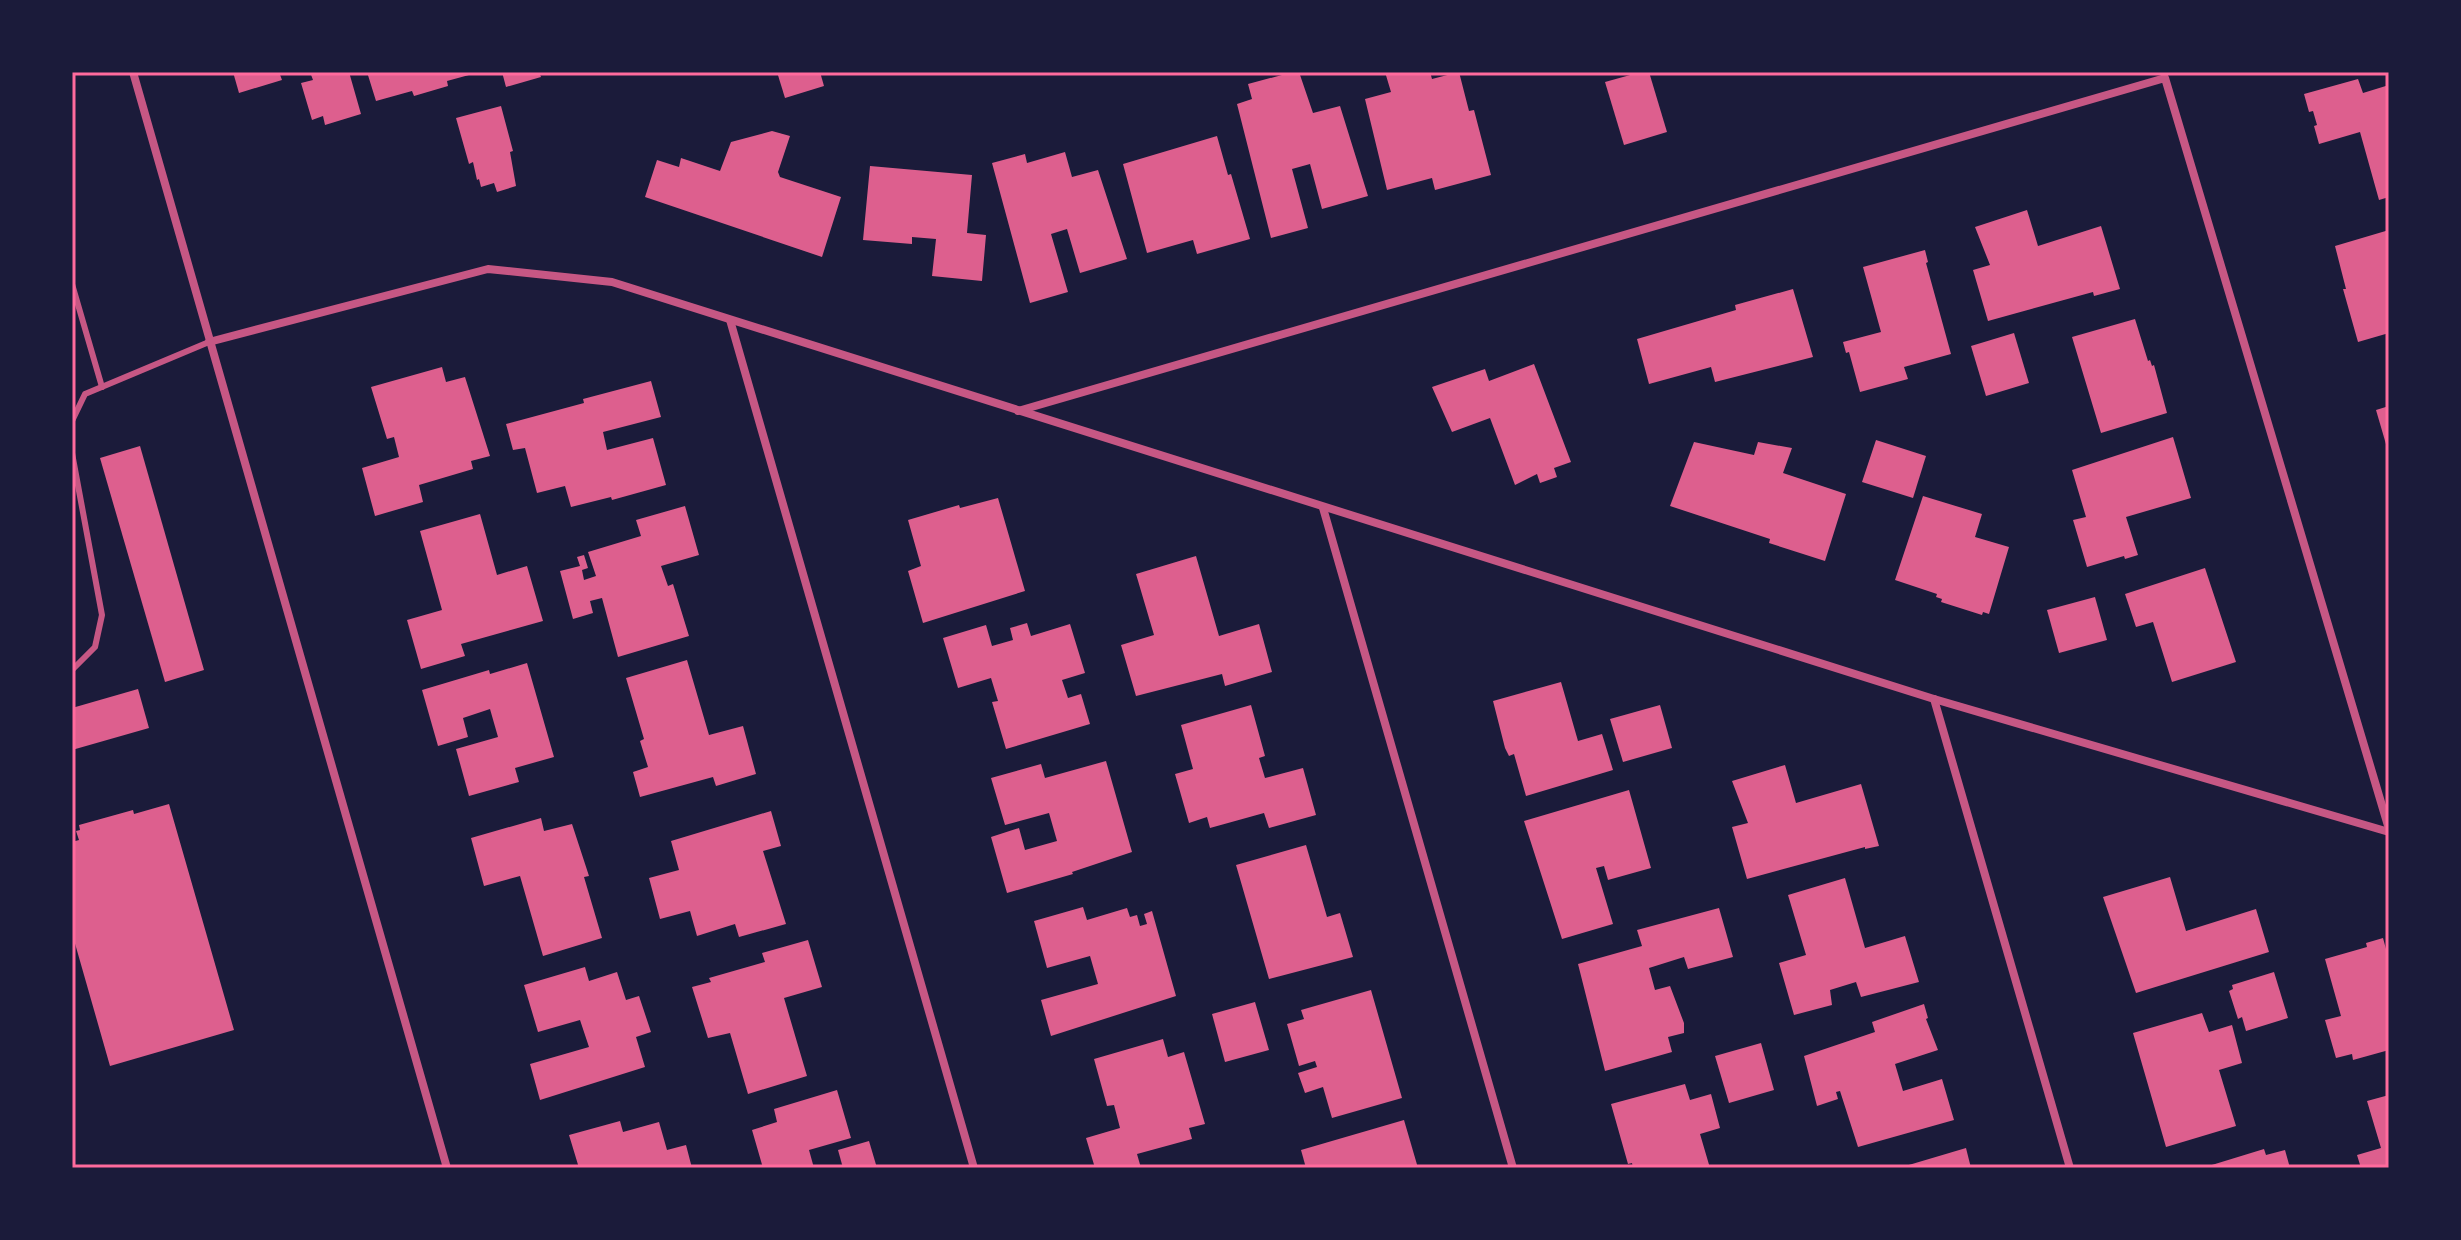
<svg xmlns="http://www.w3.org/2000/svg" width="2461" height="1240" font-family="Ubuntu,sans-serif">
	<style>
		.building { fill: #dd5f8e }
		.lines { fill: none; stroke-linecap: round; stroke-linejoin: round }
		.service { stroke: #c65784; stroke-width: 6 }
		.minor { stroke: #c65784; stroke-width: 8 }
		.neatline { fill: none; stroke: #ff6b9d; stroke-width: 3 }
	</style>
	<rect width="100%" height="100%" fill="#1b1b3a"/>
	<g class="building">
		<path d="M233,72H279L282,80L239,93Z"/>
		<path d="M310,72H349L361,114L325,125L323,116L312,120L301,83L313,80Z"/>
		<path d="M367,72H468L469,75L447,81L448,86L414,96L412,91L376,101Z"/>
		<path d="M502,72H539L541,77L506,87Z"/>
		<path d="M777,72H820L824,86L785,98Z"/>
		<path d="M1293,72H1299L1313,113L1340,106L1368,196L1322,209L1310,164L1292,169L1308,228L1271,238L1237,104L1252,99L1248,84Z"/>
		<path d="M1385,72H1430L1432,79L1459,72L1469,111L1474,110L1491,175L1435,190L1432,178L1387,190L1365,99L1391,92Z"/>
		<path d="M1641,72H1649L1667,132L1624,145L1605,82Z"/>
		<path d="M2358,79L2363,93L2389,85V197L2379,200L2360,132L2319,144L2314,126L2317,125L2313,111L2309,112L2304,94Z"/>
		<path d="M501,106L513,151L510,152L516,186L497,192L494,183L481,187L479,179L477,180L473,162L469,164L456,118Z"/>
		<path d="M772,131L790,136L778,172L780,177L841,197L822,257L645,197L657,160L679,167L681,158L720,171L731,142Z"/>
		<path d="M1217,136L1228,175L1231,174L1250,239L1197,254L1193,240L1147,253L1123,164Z"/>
		<path d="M1065,152L1072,177L1098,170L1127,259L1080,273L1067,229L1051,234L1068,292L1030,303L992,163L1025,154L1027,163Z"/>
		<path d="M870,166L972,175L967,233L986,235L982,281L932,276L936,239L912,237V244L863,240Z"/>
		<path d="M2027,210L2038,246L2101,226L2120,289L2094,296L2093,292L1988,321L1973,270L1990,265L1975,227Z"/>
		<path d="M2389,230V333L2358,342L2343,289H2346L2335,246Z"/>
		<path d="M1925,250L1928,262L1926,263L1951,354L1904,367L1908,379L1860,392L1849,352L1846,353L1843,342L1881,332L1863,267Z"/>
		<path d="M1793,289L1813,357L1715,382L1711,367L1649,384L1637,339L1736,310L1735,305Z"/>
		<path d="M2135,319L2148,361L2150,360L2152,366L2154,365L2167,413L2101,433L2072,337Z"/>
		<path d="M2014,333L2029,383L1986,396L1971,346Z"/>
		<path d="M1534,364L1571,462L1554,468L1557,477L1540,483L1537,474L1515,485L1490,418L1452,432L1432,387L1485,369L1489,381Z"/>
		<path d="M442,367L446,382L465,377L490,456L471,461L473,469L419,485L423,502L375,516L362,468L399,457L394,437L387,439L371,387Z"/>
		<path d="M651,381L661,417L603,432L607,450L653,438L666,485L612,500L611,497L571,507L565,486L537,493L525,448L513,450L506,424L584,403L583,399Z"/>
		<path d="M2389,406V450L2388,451L2376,410Z"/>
		<path d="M2173,437L2191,498L2126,517L2138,555L2125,559L2124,556L2087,567L2073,520L2086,517L2072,470Z"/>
		<path d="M1876,440L1926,456L1913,498L1862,482Z"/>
		<path d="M1694,442L1754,455L1758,442L1792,448L1783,473L1846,494L1825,561L1769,543L1770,539L1670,506Z"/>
		<path d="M140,446L204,670L165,682L100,458Z"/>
		<path d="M1923,496L1982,514L1975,537L2009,547L1989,614L1983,612L1982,615L1941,602L1942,599L1936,597L1937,594L1895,580Z"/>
		<path d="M998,498L1025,591L923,623L908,571L921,566L908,520L959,505L960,508Z"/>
		<path d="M685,506L699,555L661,566L668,586L673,584L689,636L618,657L602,598L590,601L593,613L573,619L560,571L580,566L577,557L584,555L588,568L582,570L584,580L596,576L588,552L641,536L636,520Z"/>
		<path d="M480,514L497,575L527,566L543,621L461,644L465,656L421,669L407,620L442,610L420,531Z"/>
		<path d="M1196,556L1219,636L1259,624L1272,672L1225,686L1222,674L1136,696L1121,645L1154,635L1136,574Z"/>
		<path d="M2205,568L2236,662L2172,682L2153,622L2136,627L2125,594Z"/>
		<path d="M2095,597L2107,640L2059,653L2047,610Z"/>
		<path d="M1027,623L1031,636L1070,624L1085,673L1062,680L1068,698L1081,694L1090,724L1006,749L992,702L998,701L991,678L958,688L943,638L986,625L992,646L1013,640L1010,628Z"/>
		<path d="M687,660L709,735L743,726L756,774L716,786L713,777L640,797L633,772L648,767L640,741L644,739L626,678Z"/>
		<path d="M527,663L554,757L515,768L519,782L469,796L456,749L498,737L490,709L463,718L468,737L438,746L422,690L489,670L490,674Z"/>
		<path d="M1561,682L1578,741L1602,734L1613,770L1526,796L1514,754L1509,756L1505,748L1493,701Z"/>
		<path d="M138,689L149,728L72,750V708Z"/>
		<path d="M1251,705L1265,756L1259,758L1265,778L1303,768L1316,815L1269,828L1264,813L1210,828L1207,817L1189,823L1175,774L1193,769L1181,725Z"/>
		<path d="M1660,705L1672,748L1623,762L1610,719Z"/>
		<path d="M1106,761L1132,852L1072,872L1073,874L1007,893L991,837L1019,828L1025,850L1057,841L1049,813L1005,825L991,778L1041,764L1045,778Z"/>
		<path d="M1785,765L1796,803L1861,784L1879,846L1865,849V847L1747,879L1732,827L1748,823L1732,781Z"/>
		<path d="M1629,790L1651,868L1608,880L1604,866L1596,868L1613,924L1562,939L1524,821Z"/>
		<path d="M169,804L234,1030L110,1066L72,933V842L79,840L76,831L80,830L79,825L133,810L134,814Z"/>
		<path d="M771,811L781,846L763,851L786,924L739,937L735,924L697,936L690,911L660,919L649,878L679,870L671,841Z"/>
		<path d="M541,818L544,831L572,824L589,876L584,877L602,938L543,956L520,876L484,886L471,838Z"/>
		<path d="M1306,845L1327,917L1340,913L1353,957L1269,979L1236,865Z"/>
		<path d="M2170,877L2186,931L2256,909L2269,952L2136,993L2103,897Z"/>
		<path d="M1845,878L1865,948L1905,936L1919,982L1861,997L1856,982L1830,990L1832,1005L1794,1015L1779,963L1806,955L1788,895Z"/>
		<path d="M1083,907L1087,920L1127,908L1130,917L1137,915L1140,926L1147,924L1144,914L1152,911L1176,996L1051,1036L1041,1000L1098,984L1090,956L1047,968L1034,921Z"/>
		<path d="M1719,908L1733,957L1688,969L1684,957L1649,968L1655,990L1670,986L1684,1023V1033L1668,1037L1672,1052L1605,1071L1578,964L1642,946L1637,930Z"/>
		<path d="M2383,938L2389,960V1050L2353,1060L2352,1054L2336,1058L2325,1020L2341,1016L2325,959L2367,947L2366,943Z"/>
		<path d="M808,940L822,987L784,998L807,1076L748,1094L730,1033L708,1038L692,987L711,982L709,978L765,962L762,953Z"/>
		<path d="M585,967L589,981L617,972L626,1000L639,996L651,1032L636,1037L645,1067L540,1100L530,1064L589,1047L580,1020L538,1032L524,985Z"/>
		<path d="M2274,972L2288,1018L2246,1031L2242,1017L2238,1019L2229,991L2233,989L2232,985Z"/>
		<path d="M1371,990L1402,1098L1332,1118L1323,1087L1305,1093L1298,1073L1317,1067L1315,1061L1299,1066L1287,1024L1304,1019L1301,1010Z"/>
		<path d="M1255,1002L1269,1050L1225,1062L1212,1014Z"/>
		<path d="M1924,1004L1928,1018L1926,1019L1938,1050L1895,1064L1903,1091L1942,1079L1954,1120L1858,1147L1840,1091L1836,1092L1838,1099L1817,1106L1804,1056L1875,1032L1872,1022Z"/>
		<path d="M2202,1013L2209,1032L2232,1025L2242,1063L2219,1070L2236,1126L2166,1147L2133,1033Z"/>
		<path d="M1163,1039L1168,1057L1184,1052L1205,1124L1189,1128L1192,1139L1137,1154L1141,1168H1095L1086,1138L1120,1128L1114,1105L1107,1106L1094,1059Z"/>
		<path d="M1761,1043L1774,1090L1729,1103L1715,1056Z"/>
		<path d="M1685,1084L1690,1100L1711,1094L1720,1128L1700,1134L1710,1168H1633L1632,1163L1628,1164L1611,1104Z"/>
		<path d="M837,1090L851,1138L809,1150L814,1168H763L752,1130L777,1122L774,1109Z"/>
		<path d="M2389,1095V1168H2361L2357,1155L2381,1148L2367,1101Z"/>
		<path d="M1404,1120L1418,1168H1306L1301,1150Z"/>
		<path d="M620,1121L623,1132L659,1122L667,1150L686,1145L692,1168H579L569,1135Z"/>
		<path d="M869,1141L877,1168H843L838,1150Z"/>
		<path d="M1966,1148L1971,1168H1902V1167Z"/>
		<path d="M2264,1149L2266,1155L2285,1150L2290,1168H2202Z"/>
	</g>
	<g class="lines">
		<g class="service">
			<path d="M72,284L102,387"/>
			<path d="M72,421L85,394L209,342"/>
			<path d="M72,453L102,615L95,647L72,670"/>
		</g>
		<g class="minor">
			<path d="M133,72L447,1168"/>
			<path d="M730,320L974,1168"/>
			<path d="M209,342L488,269L612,282L1934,699L2389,832"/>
			<path d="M1018,411L2165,78L2389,829"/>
			<path d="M1323,508L1513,1168"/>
			<path d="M1934,699L2070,1168"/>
		</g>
	</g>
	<rect width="2461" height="1240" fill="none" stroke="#1b1b3a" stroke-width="148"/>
	<rect x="74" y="74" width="2313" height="1092" class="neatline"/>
</svg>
